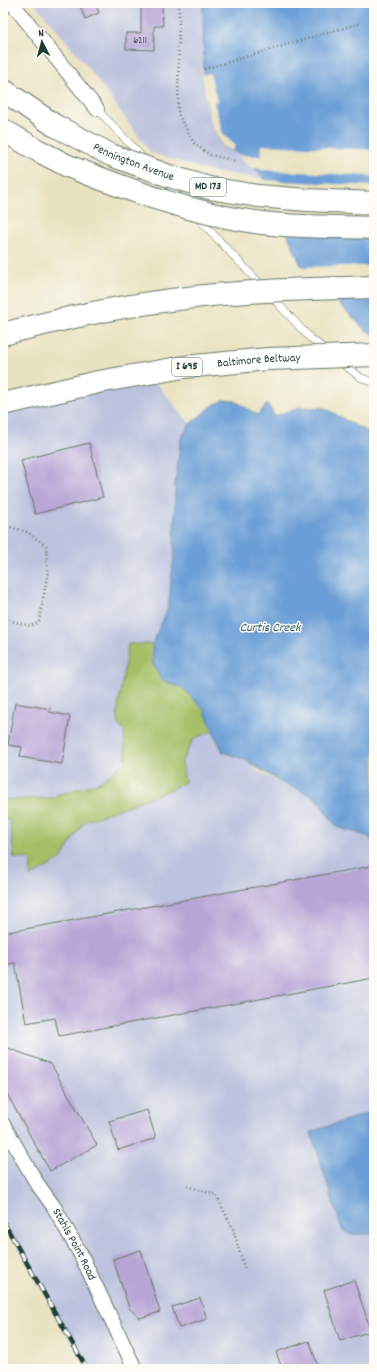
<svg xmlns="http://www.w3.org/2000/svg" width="377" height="1372" font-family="Dekko,sans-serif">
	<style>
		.industrial { fill: #bdc3de }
		.green { fill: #a4be65; stroke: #627e4c }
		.water { fill: #6a9ed6; stroke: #446e85 }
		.pier { fill: #e9e2c0 }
		.building { fill: #b7a5d6 }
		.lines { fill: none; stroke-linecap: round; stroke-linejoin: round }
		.service-casing { stroke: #667765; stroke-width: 8 }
		.minor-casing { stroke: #667765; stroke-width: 16 }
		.primary-casing { stroke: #667765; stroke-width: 24 }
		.motorway-casing { stroke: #667765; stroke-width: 24 }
		.path { stroke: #667765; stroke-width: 2.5; stroke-dasharray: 1 3; stroke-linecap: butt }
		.service { stroke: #fff; stroke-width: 7 }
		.minor { stroke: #fff; stroke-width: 14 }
		.primary { stroke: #fff; stroke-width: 22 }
		.motorway { stroke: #fff; stroke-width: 22 }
		.rail-casing { stroke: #1f3d34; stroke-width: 4.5 }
		.rail { stroke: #fdfcf7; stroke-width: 3; stroke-dasharray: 9; stroke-linecap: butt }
		.primary-bridge-casing { stroke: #667765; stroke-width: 24; stroke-linecap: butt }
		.motorway-bridge-casing { stroke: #667765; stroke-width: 24; stroke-linecap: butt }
		.primary-bridge { stroke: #fff; stroke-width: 22 }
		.motorway-bridge { stroke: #fff; stroke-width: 22 }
		.labels { text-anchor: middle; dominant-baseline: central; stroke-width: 3; stroke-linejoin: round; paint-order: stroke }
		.number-label { font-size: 10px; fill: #45575c }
		.shield { fill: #fdfcf7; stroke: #62766e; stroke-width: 1 }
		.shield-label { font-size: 11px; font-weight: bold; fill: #1f3d34 }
		.street-label { font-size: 12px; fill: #1f3d34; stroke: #fdfcf7 }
		.water-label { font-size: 13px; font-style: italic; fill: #395f6d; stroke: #fdfcf7 }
	</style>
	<rect width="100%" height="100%" fill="#fdfcf7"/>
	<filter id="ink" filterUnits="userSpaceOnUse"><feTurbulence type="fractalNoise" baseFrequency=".025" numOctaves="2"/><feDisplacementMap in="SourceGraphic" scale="8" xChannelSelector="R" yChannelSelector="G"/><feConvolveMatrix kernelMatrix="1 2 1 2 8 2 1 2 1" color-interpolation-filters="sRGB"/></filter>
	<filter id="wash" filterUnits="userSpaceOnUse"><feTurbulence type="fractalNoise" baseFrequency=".012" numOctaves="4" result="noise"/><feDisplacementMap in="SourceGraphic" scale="16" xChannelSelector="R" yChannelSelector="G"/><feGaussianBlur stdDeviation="0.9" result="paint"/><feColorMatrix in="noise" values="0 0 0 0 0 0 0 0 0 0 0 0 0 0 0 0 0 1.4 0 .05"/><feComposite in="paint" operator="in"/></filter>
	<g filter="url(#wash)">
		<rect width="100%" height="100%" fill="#e9e2c0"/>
		<g class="industrial">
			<path d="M34,3H203L204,73L223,147L240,154L265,179L210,171L151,153L87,66Z"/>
			<path d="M148,373L190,424L181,439L175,484L174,556L168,609L152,644L204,710L223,752L244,759L260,773L315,797L337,827L367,836L374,842V1111L350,1234H374V1369H87L3,1221V404Z"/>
		</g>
		<path class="green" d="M128,644H152L153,664L212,647L259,769L244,759L223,752L213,731L194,738L182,761L185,782L170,790L84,822L60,860L30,877L31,859L14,858L10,820L3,819V800L52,798L57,795L100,782L126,761L124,732L119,725L117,714Z"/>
		<g class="water">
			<path d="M203,3H374V334L365,330L300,264L265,179L240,154L223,147L215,132L204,73Z"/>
			<path d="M223,400L235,401L258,415L267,404L275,416L300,407L325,408L356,426L374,435V842L367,836L337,827L315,797L279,781L244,759L223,752L204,710L183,688L161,680L153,664L152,644L168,609L174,556L175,484L181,439L190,424L212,406Z"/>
			<path d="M374,1111V1207L369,1209L374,1228V1234H350L342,1230L311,1132Z"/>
		</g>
		<g class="pier">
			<path d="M210,73L217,101L214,102L223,135L235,145L233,151L223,147L215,132L210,119L202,75Z"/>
			<path d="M262,145L374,150V176L261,170V168H251L237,155L261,156Z"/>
			<path d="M263,180L374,186V237L285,232Z"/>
			<path d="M346,266H374V294L327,295L300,267Z"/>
		</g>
		<g id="blocks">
			<g class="building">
				<path d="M79,3H95L99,13L85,19Z"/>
				<path d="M141,3H162L163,26H154V50L126,49V33H141Z"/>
				<path d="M89,443L103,497L35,514L21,460Z"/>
				<path d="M15,703L50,709L49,712L70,716L62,764L20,757L22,747L8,745Z"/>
				<path d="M371,866L374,880V978L59,1036L55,1018L26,1023L15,963L3,965V933Z"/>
				<path d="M3,1046L51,1064L97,1145L50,1171L3,1087Z"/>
				<path d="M147,1110L156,1138L118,1150L109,1121Z"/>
				<path d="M141,1250L160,1312L140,1318L129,1308L113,1259Z"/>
				<path d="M354,1280L371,1331L340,1341L324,1290Z"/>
				<path d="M200,1298L207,1319L179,1328L172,1307Z"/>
				<path d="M309,1341L319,1369H282L276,1352Z"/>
			</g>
		</g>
	</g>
	<g filter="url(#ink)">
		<use href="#blocks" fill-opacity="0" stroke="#667765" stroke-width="1"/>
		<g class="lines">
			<g class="service-casing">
				<g id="service">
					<path d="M97,109L145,160"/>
					<path d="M166,182L182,200"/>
					<path d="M198,218L262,286"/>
					<path d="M270,295L310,338L327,351"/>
					<path d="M339,361L360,377L374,383"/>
				</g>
			</g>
			<g class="minor-casing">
				<g id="minor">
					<path d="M12,3L97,109"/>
					<path id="s1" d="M3,1124L36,1182L54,1207L81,1255L135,1369"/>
				</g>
			</g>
			<g class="primary-casing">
				<g id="primary">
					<path d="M3,90L54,125"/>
					<path d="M3,130L39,151L68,166"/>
				</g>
			</g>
			<g class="motorway-casing">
				<path id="motorway" d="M311,289L374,287"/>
			</g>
			<g class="path">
				<path d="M179,3L178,114L194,143L210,155L236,161"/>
				<path d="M204,69L361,23"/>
				<path d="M3,525L27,532L46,546L48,572L39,622L31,626L3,619"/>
				<path d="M187,1186L216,1195L233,1229L245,1270"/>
			</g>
			<use href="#service" class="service"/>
			<use href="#minor" class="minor"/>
			<use href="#primary" class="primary"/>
			<use href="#motorway" class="motorway"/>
			<g class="rail-casing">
				<path id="rail" d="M3,1221L87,1369"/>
			</g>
			<use href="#rail" class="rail"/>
			<g class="primary-bridge-casing">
				<g id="primary-bridge">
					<path id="s2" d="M54,125L111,155L169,176L209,188L258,196L307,200L374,203"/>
					<path d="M68,166C129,190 190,213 255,222C294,228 335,226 374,228"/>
				</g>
			</g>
			<g class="motorway-bridge-casing">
				<g id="motorway-bridge">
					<path d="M3,334C30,327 56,321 83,315C158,299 235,291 311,289"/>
					<path id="s3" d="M3,404L98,382L184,367L268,359L374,355"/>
				</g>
			</g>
			<use href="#primary-bridge" class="primary-bridge"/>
			<use href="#motorway-bridge" class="motorway-bridge"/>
		</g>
	</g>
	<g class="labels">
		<g class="number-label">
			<text x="140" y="41">6211</text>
		</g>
		<g class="shield">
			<rect x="190" y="178" width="36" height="18" rx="3"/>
			<rect x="172" y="358" width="30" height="18" rx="3"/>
		</g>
		<g class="shield-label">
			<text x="208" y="187">MD 173</text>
			<text x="187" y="367">I 695</text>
		</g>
		<g class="street-label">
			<text stroke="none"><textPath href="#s2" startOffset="88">Pennington Avenue</textPath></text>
			<text stroke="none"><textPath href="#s3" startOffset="260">Baltimore Beltway</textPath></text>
			<text stroke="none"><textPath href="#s1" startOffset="140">Stahls Point Road</textPath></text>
		</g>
		<g class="water-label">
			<text x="270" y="628">Curtis Creek</text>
		</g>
	</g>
	<rect width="377" height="1372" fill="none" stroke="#fdfcf7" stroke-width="16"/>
	<g transform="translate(42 42) rotate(354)" stroke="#fdfcf7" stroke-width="3" paint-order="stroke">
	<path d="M0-3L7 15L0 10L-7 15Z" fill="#1f3d34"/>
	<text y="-6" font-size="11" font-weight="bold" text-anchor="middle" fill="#1f3d34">N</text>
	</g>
</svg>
